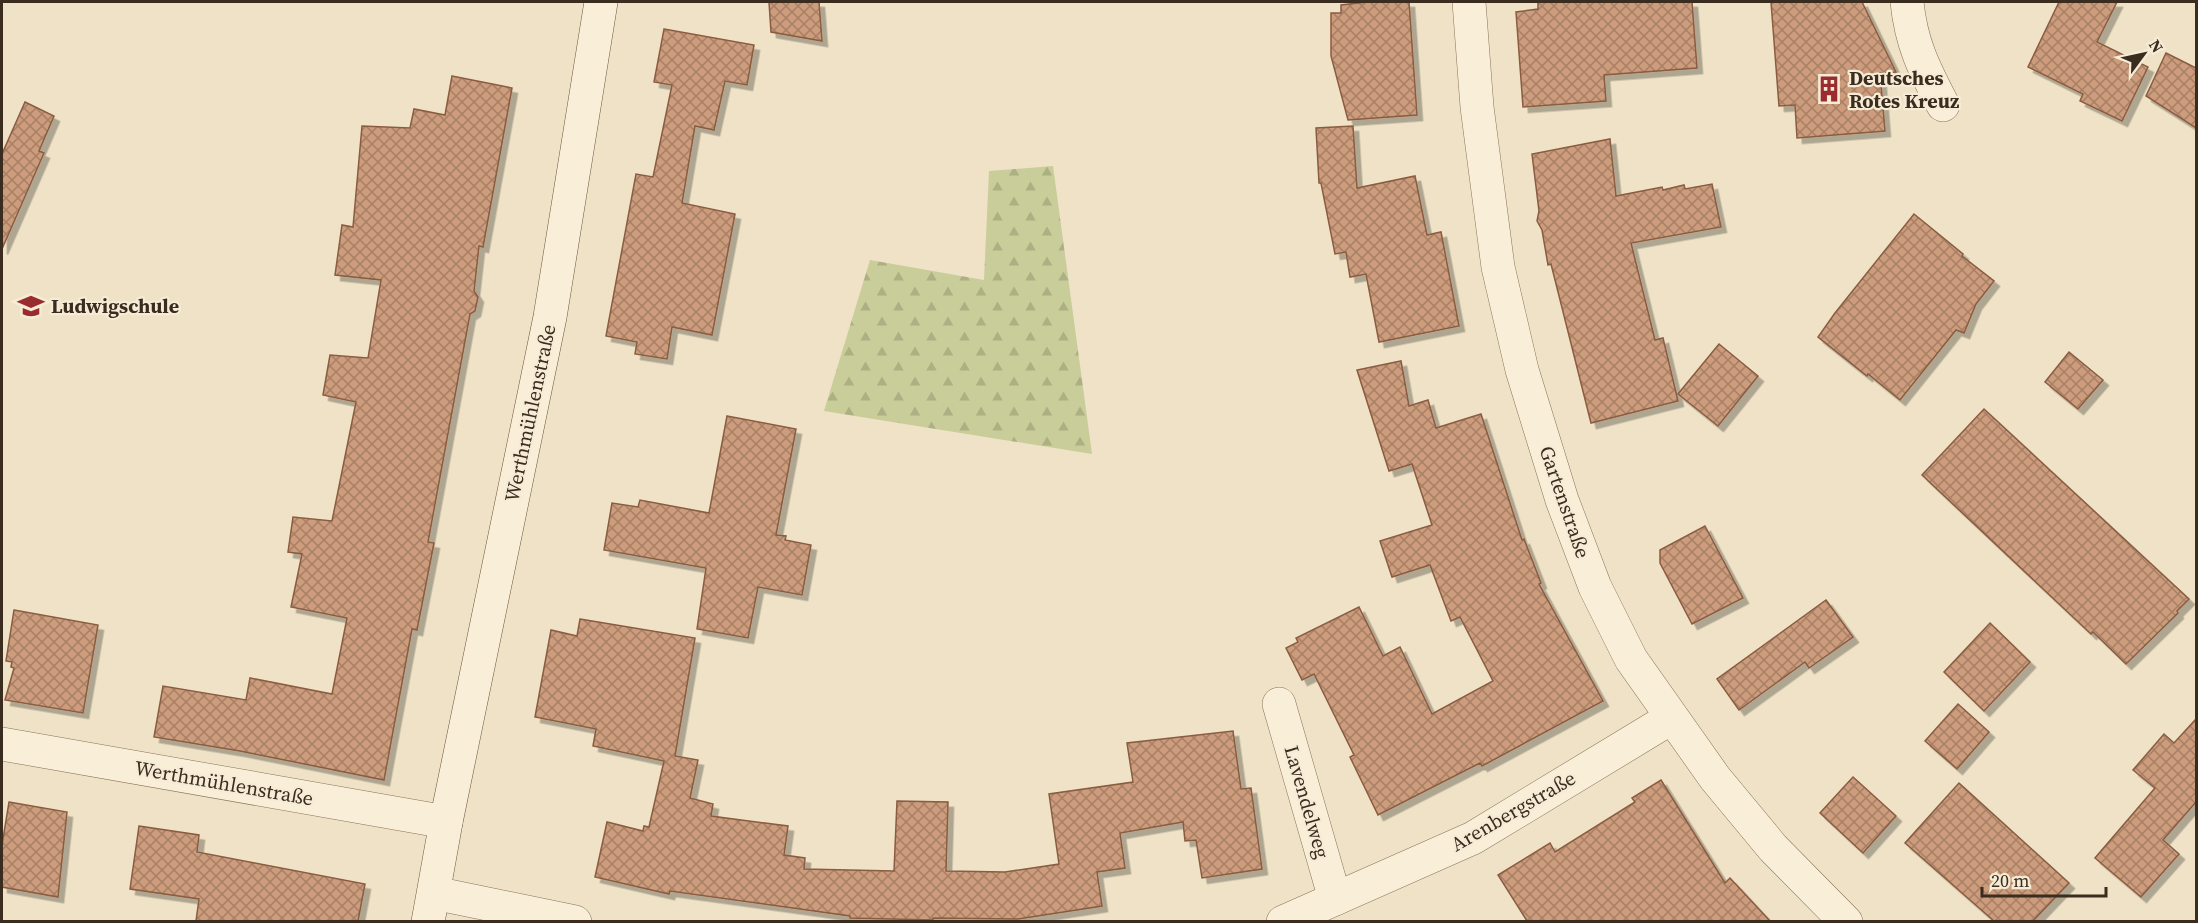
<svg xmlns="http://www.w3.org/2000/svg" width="2198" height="923" font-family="'Source Serif 4',serif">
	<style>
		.forest { fill: url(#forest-firs) }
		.building { fill: url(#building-cross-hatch); stroke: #8a5c41; stroke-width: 1.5; filter: url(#shadow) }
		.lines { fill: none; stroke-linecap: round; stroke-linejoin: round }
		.minor-casing { stroke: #8a735b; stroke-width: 34 }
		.secondary-casing { stroke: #6c543e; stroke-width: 34 }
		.minor { stroke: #f9efd9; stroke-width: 33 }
		.secondary { stroke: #f9efd9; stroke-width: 33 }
		.labels { text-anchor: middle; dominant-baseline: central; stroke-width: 4.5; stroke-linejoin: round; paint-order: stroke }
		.poi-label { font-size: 20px; font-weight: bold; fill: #3a2c1f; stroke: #f6ecd6; text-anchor: start }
		.street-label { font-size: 20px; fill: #3a2c1f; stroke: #f6ecd6 }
	</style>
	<defs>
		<pattern id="forest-firs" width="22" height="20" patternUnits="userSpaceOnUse" patternTransform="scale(1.5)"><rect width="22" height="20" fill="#c8cd99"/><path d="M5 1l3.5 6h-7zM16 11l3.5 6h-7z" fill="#adb083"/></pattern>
		<pattern id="building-cross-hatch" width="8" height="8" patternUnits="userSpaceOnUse" patternTransform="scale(1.5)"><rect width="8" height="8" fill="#cd9c7c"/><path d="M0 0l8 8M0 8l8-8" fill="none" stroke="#a77f65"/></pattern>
		<filter id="shadow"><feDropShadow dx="5.5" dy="5.5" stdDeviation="0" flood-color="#0004"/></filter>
	</defs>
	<rect width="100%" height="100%" fill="#efe2c6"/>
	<path class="forest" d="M1053,166L1092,454L824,411L870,260L984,280L989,171Z"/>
	<g class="building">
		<path d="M769,2H819L822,41L771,32Z"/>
		<path d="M1367,2H1409L1417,115L1348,120L1331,56V13H1341V5Z"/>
		<path d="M1538,2H1692L1697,68L1604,75L1606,101L1523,107L1516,12L1538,9Z"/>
		<path d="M1771,2H1862L1896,72L1880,73L1885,131L1797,138L1795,105L1779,106Z"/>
		<path d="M2059,2H2117L2097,42L2148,67L2122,121L2080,101L2083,94L2028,67Z"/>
		<path d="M664,29L754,45L747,85L725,81L714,130L695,126L682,203L735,214L712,335L672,327L667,359L635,354L637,342L606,336L636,174L653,177L672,85L654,82Z"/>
		<path d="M2166,53L2196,68V128L2146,96Z"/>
		<path d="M452,76L512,88L483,247L479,246L474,291L478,297L475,311L470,314L428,542L434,543L417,630L412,629L384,780L240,751L154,737L163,686L246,700L250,678L332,694L347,618L291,607L302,554L288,552L293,517L332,521L356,402L323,395L330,355L368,358L381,280L335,275L342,225L353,227L362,126L410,128L414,109L445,115Z"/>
		<path d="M25,102L54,116L39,151L44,153L2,249V154Z"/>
		<path d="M1353,126L1357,188L1415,176L1427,235L1441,232L1459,326L1379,342L1366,274L1350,277L1346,252L1335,254L1321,183H1319L1316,128Z"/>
		<path d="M1610,139L1616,196L1662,187L1663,190L1684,185L1685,189L1712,184L1721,227L1631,243L1655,340L1663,338L1678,401L1591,423L1551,264L1548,265L1542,230L1537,221L1539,211L1532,154Z"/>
		<path d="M1914,214L1963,254L1962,256L1994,281L1976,304L1964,333L1956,330L1900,400L1868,374L1867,376L1818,337L1835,313Z"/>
		<path d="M1719,344L1758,376L1718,426L1678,394Z"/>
		<path d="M2069,352L2103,380L2078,409L2045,382Z"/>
		<path d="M1401,361L1409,406L1428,400L1436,428L1481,414L1522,540L1524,539L1541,583L1539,584L1603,701L1482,766L1480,763L1378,815L1350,757L1354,755L1314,674L1302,680L1286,648L1298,642L1296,638L1359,607L1383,656L1400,647L1432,714L1493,681L1460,617L1451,621L1430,565L1392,577L1380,541L1432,525L1412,464L1389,471L1357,370Z"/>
		<path d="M1984,409L2189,599L2177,611L2178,613L2126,664L2093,632L2091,634L1922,475Z"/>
		<path d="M727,416L796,429L776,535L786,536L785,540L811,545L802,595L758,587L748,638L697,629L706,568L604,550L612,503L638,507L640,500L709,513Z"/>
		<path d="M1705,526L1743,598L1692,624L1660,563V550Z"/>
		<path d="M1826,600L1853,637L1809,668L1805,662L1739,710L1717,679Z"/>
		<path d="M14,610L98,625L83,713L5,700L14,668L11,667L12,662L6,661Z"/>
		<path d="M580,619L695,638L675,756L698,760L690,798L713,804L711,816L788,826L784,855L805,858L804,869L894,871L897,801L948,802L946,871L1005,872L1059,864L1049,794L1133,782L1127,743L1233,731L1241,789L1251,788L1262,869L1202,878L1196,840L1185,841L1183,822L1120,833L1125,868L1097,872L1102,906L1018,919L933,918V920L850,918V916L670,891L669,894L595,877L607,822L643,831L644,826L649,827L664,761L593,746L596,729L535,717L551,630L577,636Z"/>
		<path d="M1990,623L2030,662L1984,711L1944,672Z"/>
		<path d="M1958,704L1989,732L1957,769L1925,741Z"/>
		<path d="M2196,719V802L2163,840L2179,854L2141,897L2095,858L2155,788L2133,770L2164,734L2174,743Z"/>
		<path d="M1853,777L1896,816L1863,853L1820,813Z"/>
		<path d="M1661,780L1725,883L1730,878L1770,921H1527L1498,875L1550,843L1555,852L1635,802L1632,798Z"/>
		<path d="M1959,783L2069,883L2033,921H1994L1905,843Z"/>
		<path d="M9,802L67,812L58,897L2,887V845Z"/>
		<path d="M139,826L199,835L197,852L365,884L358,921H196L199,899L130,889Z"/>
	</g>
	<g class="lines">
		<g class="minor-casing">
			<g id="minor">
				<path d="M1469,2L1477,107L1498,267L1522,370L1562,500L1595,587L1631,659L1715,778L1773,848L1846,922"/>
				<path d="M1907,2C1911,43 1924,69 1943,105"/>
				<path d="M1279,704L1335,899"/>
				<path d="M2,744L446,822"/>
				<path d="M434,893L575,922"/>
				<path d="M1283,922L1473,838L1671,718"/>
			</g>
		</g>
		<g class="secondary-casing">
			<path id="secondary" d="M428,922L446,822L550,317L601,2"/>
		</g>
		<use href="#minor" class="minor"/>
		<use href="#secondary" class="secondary"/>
	</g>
	<defs>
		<g id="building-bare" transform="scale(2.07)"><path d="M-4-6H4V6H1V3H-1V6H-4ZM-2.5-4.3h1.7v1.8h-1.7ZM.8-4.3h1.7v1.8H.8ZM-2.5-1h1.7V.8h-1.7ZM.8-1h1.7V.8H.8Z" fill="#9a2b2e" stroke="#f6ecd6" stroke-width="2.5" paint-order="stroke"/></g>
		<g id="school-bare" transform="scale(2.07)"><path d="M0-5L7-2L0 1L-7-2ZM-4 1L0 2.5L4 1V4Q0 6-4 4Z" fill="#9a2b2e" stroke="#f6ecd6" stroke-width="2.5" paint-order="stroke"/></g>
	</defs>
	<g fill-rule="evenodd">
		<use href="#building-bare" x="1829" y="89"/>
		<use href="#school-bare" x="31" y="306"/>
	</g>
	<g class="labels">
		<g class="poi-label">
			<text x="1849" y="78">Deutsches<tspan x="1849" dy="23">Rotes Kreuz</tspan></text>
			<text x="51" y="306">Ludwigschule</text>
		</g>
		<g class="street-label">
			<text transform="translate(530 413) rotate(-78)">Werthmühlenstraße</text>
			<text transform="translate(1565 502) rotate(71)">Gartenstraße</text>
			<text transform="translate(224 783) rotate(10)">Werthmühlenstraße</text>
			<text transform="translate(1307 802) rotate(74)">Lavendelweg</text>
			<text transform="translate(1513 811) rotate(-30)">Arenbergstraße</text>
		</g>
	</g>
	<rect width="2198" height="923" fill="none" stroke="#3a2c1f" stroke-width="6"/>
	<g transform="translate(2144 54) rotate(57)" stroke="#f6ecd6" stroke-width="4.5" paint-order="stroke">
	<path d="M0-4.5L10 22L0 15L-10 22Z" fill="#3a2c1f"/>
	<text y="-9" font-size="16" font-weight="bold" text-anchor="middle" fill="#3a2c1f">N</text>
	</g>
	<path d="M1982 887v9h124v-9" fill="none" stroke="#3a2c1f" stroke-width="3"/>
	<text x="1991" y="887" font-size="18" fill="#3a2c1f" stroke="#f6ecd6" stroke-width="4.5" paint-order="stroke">20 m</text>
</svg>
